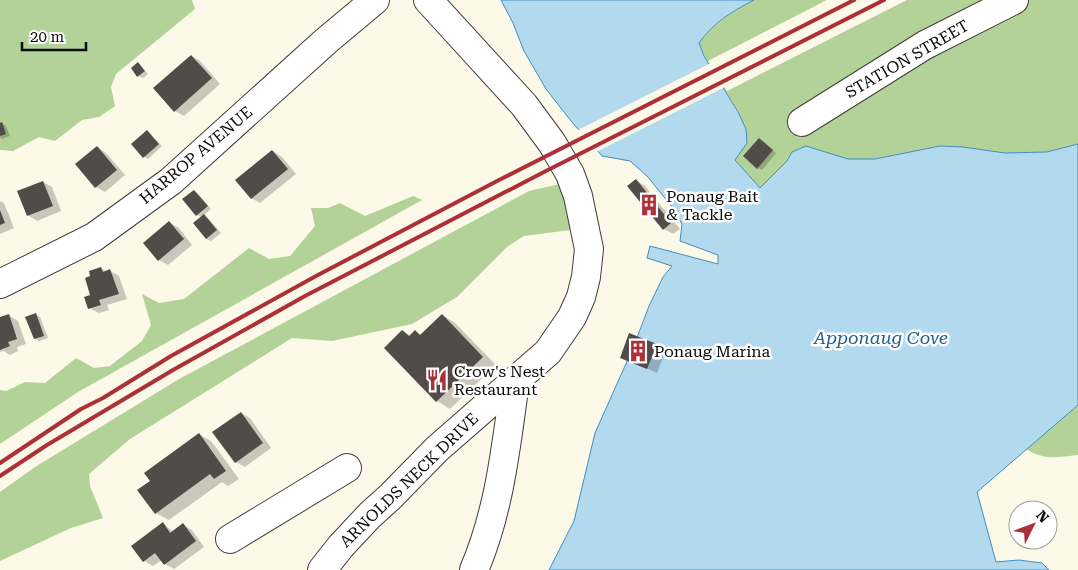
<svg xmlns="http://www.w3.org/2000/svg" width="1078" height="570" font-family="'Roboto Serif',serif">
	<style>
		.forest { fill: #b3d298 }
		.water { fill: #b3d9ef; stroke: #418ebf }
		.pier { fill: #fdf9e9 }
		.shadow { fill: #0003 }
		.building { fill: #524b48 }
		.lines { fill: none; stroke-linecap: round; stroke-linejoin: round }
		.minor-casing { stroke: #3d3d3d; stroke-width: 30 }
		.minor { stroke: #fff; stroke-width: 28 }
		.rail { stroke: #ac3037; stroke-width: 4 }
		.labels { text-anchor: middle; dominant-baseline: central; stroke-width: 5; stroke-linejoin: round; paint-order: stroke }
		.street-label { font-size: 16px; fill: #0a0a0a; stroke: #fff }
		.poi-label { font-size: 16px; fill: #0a0a0a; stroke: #fff; text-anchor: start }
		.water-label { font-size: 18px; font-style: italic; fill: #21608f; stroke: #fff }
	</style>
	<rect width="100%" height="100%" fill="#fdf9e9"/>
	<g class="forest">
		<path d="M0,0H192L195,9L116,74L111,87L115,106L99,117L82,120L55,141L39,137L13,151L0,150Z"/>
		<path d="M754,0H827L708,61L727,91L907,0H1078V144L1047,152L1005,153L963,147L940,146L875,159H848L806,146L792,152L787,161L760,188L735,160L747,143L738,111L703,56L699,43C714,23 732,12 754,0Z"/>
		<path d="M569,182L586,228L524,236L507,247L457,297L412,324L332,341L292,338L130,439L89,474L90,486L103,518L71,528L0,561V492L35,467L179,379L529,191Z"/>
		<path d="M413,196L422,200L78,392L0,444V390L6,391L25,382L45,383L76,358L94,368L110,366L142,341L151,325L142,294L159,303L184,299L249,248L269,259L290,256L315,226L311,208H328L340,203L365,216Z"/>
		<path d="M1078,405V455C1056,457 1046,461 1026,449Z"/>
	</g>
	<path class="water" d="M501,0H754C731,12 714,22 699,43L704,56L738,112L746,129L747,143L735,160L760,188L787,161L792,152L806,146L848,159H875L940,146L963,147L1005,153L1047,152L1078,144V405L977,492L996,562L1019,560L1042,563L1049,570H549L574,521L595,433L633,348L649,306L663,277L672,266L647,258L650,246L718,264V255L680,241L682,224L672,207L648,177L630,161L602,156L571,121L546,89L524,51L513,23Z"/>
	<path class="pier" d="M711,63L725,87L596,152L576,131Z"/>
	<g class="shadow">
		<path d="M191,56L200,61L220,84L184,116L175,111Z"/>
		<path d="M138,64L148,74L143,78L138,76Z"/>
		<path d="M2,123L6,126L10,136L2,139L0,137V124Z"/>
		<path d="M147,132L162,146L148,159L144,157Z"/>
		<path d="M763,142L776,153L762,170L758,168Z"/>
		<path d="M97,147L106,153L125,175L105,192L96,187Z"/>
		<path d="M273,151L282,157L296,174L260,203L251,198Z"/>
		<path d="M636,180L645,186L680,229L673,234L664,229Z"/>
		<path d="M43,182L52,187L61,211L37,221L28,215Z"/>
		<path d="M194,191L198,194L211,209L203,216L208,218L221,233L211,241L207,239L194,224L202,217L197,215Z"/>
		<path d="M0,201L4,203L14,228L0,234Z"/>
		<path d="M170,223L179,228L192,245L168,265L159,260Z"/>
		<path d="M101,268L107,272L110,271L119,276L127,299L107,305L109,310L99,313L89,308L92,296V277Z"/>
		<path d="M8,315L18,321L26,344L17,347L18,351L10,355L4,351L0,352V318Z"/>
		<path d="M36,315L40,317L48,338L39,341L35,339Z"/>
		<path d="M442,315L455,323L496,365L450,409L437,401L385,348L403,331L411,336L415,332L421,335Z"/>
		<path d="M630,335L666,350L657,373L621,357Z"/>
		<path d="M241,413L250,418L271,448L245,467L236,462Z"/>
		<path d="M199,434L212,442L239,479L228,486L222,482L169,520L156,513L151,481Z"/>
		<path d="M163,524L174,532L183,525L192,530L204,547L174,569L165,564L162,560L153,566L144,561Z"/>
	</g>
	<g class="building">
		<path d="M191,55L212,78L174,112L153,88Z"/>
		<path d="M138,62L145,71L137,77L131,68Z"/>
		<path d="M2,122L6,134L0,136V123Z"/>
		<path d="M147,130L159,144L143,158L131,144Z"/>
		<path d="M759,138L773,150L757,169L743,156Z"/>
		<path d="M97,146L117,170L95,188L75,164Z"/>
		<path d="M272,150L288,169L251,199L235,180Z"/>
		<path d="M636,179L671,223L663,230L627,186Z"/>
		<path d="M43,181L53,206L27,216L17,191Z"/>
		<path d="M194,190L208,206L196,216L182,199Z"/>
		<path d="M0,210L5,223L0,225Z"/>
		<path d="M204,214L217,230L206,239L193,223Z"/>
		<path d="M169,221L184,239L158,261L143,243Z"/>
		<path d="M101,267L103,272L110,269L119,294L99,300L101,305L88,309L84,297L90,295L85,278L90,276L89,271Z"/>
		<path d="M36,313L44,336L34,339L25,317Z"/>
		<path d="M9,314L17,339L8,342L10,346L0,350V317Z"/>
		<path d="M442,314L483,357L436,402L384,348L402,330L409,336L415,330L420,335Z"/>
		<path d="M629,333L657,344L647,369L620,358Z"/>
		<path d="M241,412L263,443L235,463L212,432Z"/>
		<path d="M199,433L226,471L214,479L210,474L155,514L137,490L150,481L144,473Z"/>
		<path d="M163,522L170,533L183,523L196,541L164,565L155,553L143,562L131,546Z"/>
	</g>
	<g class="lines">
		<g class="minor-casing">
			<g id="minor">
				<path d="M802,122L925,45L1014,0"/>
				<path d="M0,284L94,237L171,181L326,41L375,0"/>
				<path d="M230,539L347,468"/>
				<path d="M322,570L341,546L370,515L390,497L437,449L548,352L572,317L581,297L586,277L589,249L578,196L570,174L552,143L524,105L428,0"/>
				<path d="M474,570C500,509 506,446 515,382"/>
			</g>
		</g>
		<use href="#minor" class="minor"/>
		<g class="rail">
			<path d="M0,463L81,409L103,398L171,356L316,276L499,180L854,0"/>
			<path d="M0,476L47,445L173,370L305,296L542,173L884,0"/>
		</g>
	</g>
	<defs>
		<g id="building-bare" transform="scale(1.725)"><path d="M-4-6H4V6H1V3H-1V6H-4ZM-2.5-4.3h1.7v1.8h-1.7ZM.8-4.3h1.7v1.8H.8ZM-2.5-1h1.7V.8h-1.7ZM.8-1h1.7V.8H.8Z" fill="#ac3037" stroke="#fff" stroke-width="2.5" paint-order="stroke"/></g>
		<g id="restaurant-bare" transform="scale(1.725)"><path d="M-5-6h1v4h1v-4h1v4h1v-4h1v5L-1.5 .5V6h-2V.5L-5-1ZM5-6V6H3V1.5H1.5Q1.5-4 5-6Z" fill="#ac3037" stroke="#fff" stroke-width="2.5" paint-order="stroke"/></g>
	</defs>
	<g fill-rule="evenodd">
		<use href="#building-bare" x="649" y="205"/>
		<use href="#building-bare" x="638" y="351"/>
		<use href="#restaurant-bare" x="437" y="380"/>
	</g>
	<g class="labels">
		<g class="street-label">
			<text transform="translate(907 59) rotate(-30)">STATION STREET</text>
			<text transform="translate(196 155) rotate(-40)">HARROP AVENUE</text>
			<text transform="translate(409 480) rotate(-44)">ARNOLDS NECK DRIVE</text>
		</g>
		<g class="poi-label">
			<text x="666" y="196">Ponaug Bait<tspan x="666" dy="18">&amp; Tackle</tspan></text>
			<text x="654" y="351">Ponaug Marina</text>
			<text x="454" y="371">Crow's Nest<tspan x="454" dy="18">Restaurant</tspan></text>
		</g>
		<g class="water-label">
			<text x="881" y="337">Apponaug Cove</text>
		</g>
	</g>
	<g transform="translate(1033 525) rotate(48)"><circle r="24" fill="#ffffff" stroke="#9d9d9d"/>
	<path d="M0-4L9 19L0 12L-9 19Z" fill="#ac3037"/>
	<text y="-8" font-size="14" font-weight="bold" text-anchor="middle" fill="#0a0a0a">N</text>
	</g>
	<path d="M22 42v8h64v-8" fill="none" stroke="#0a0a0a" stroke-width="2.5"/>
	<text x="30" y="42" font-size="15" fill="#0a0a0a" stroke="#ffffff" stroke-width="4" paint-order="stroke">20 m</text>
</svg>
